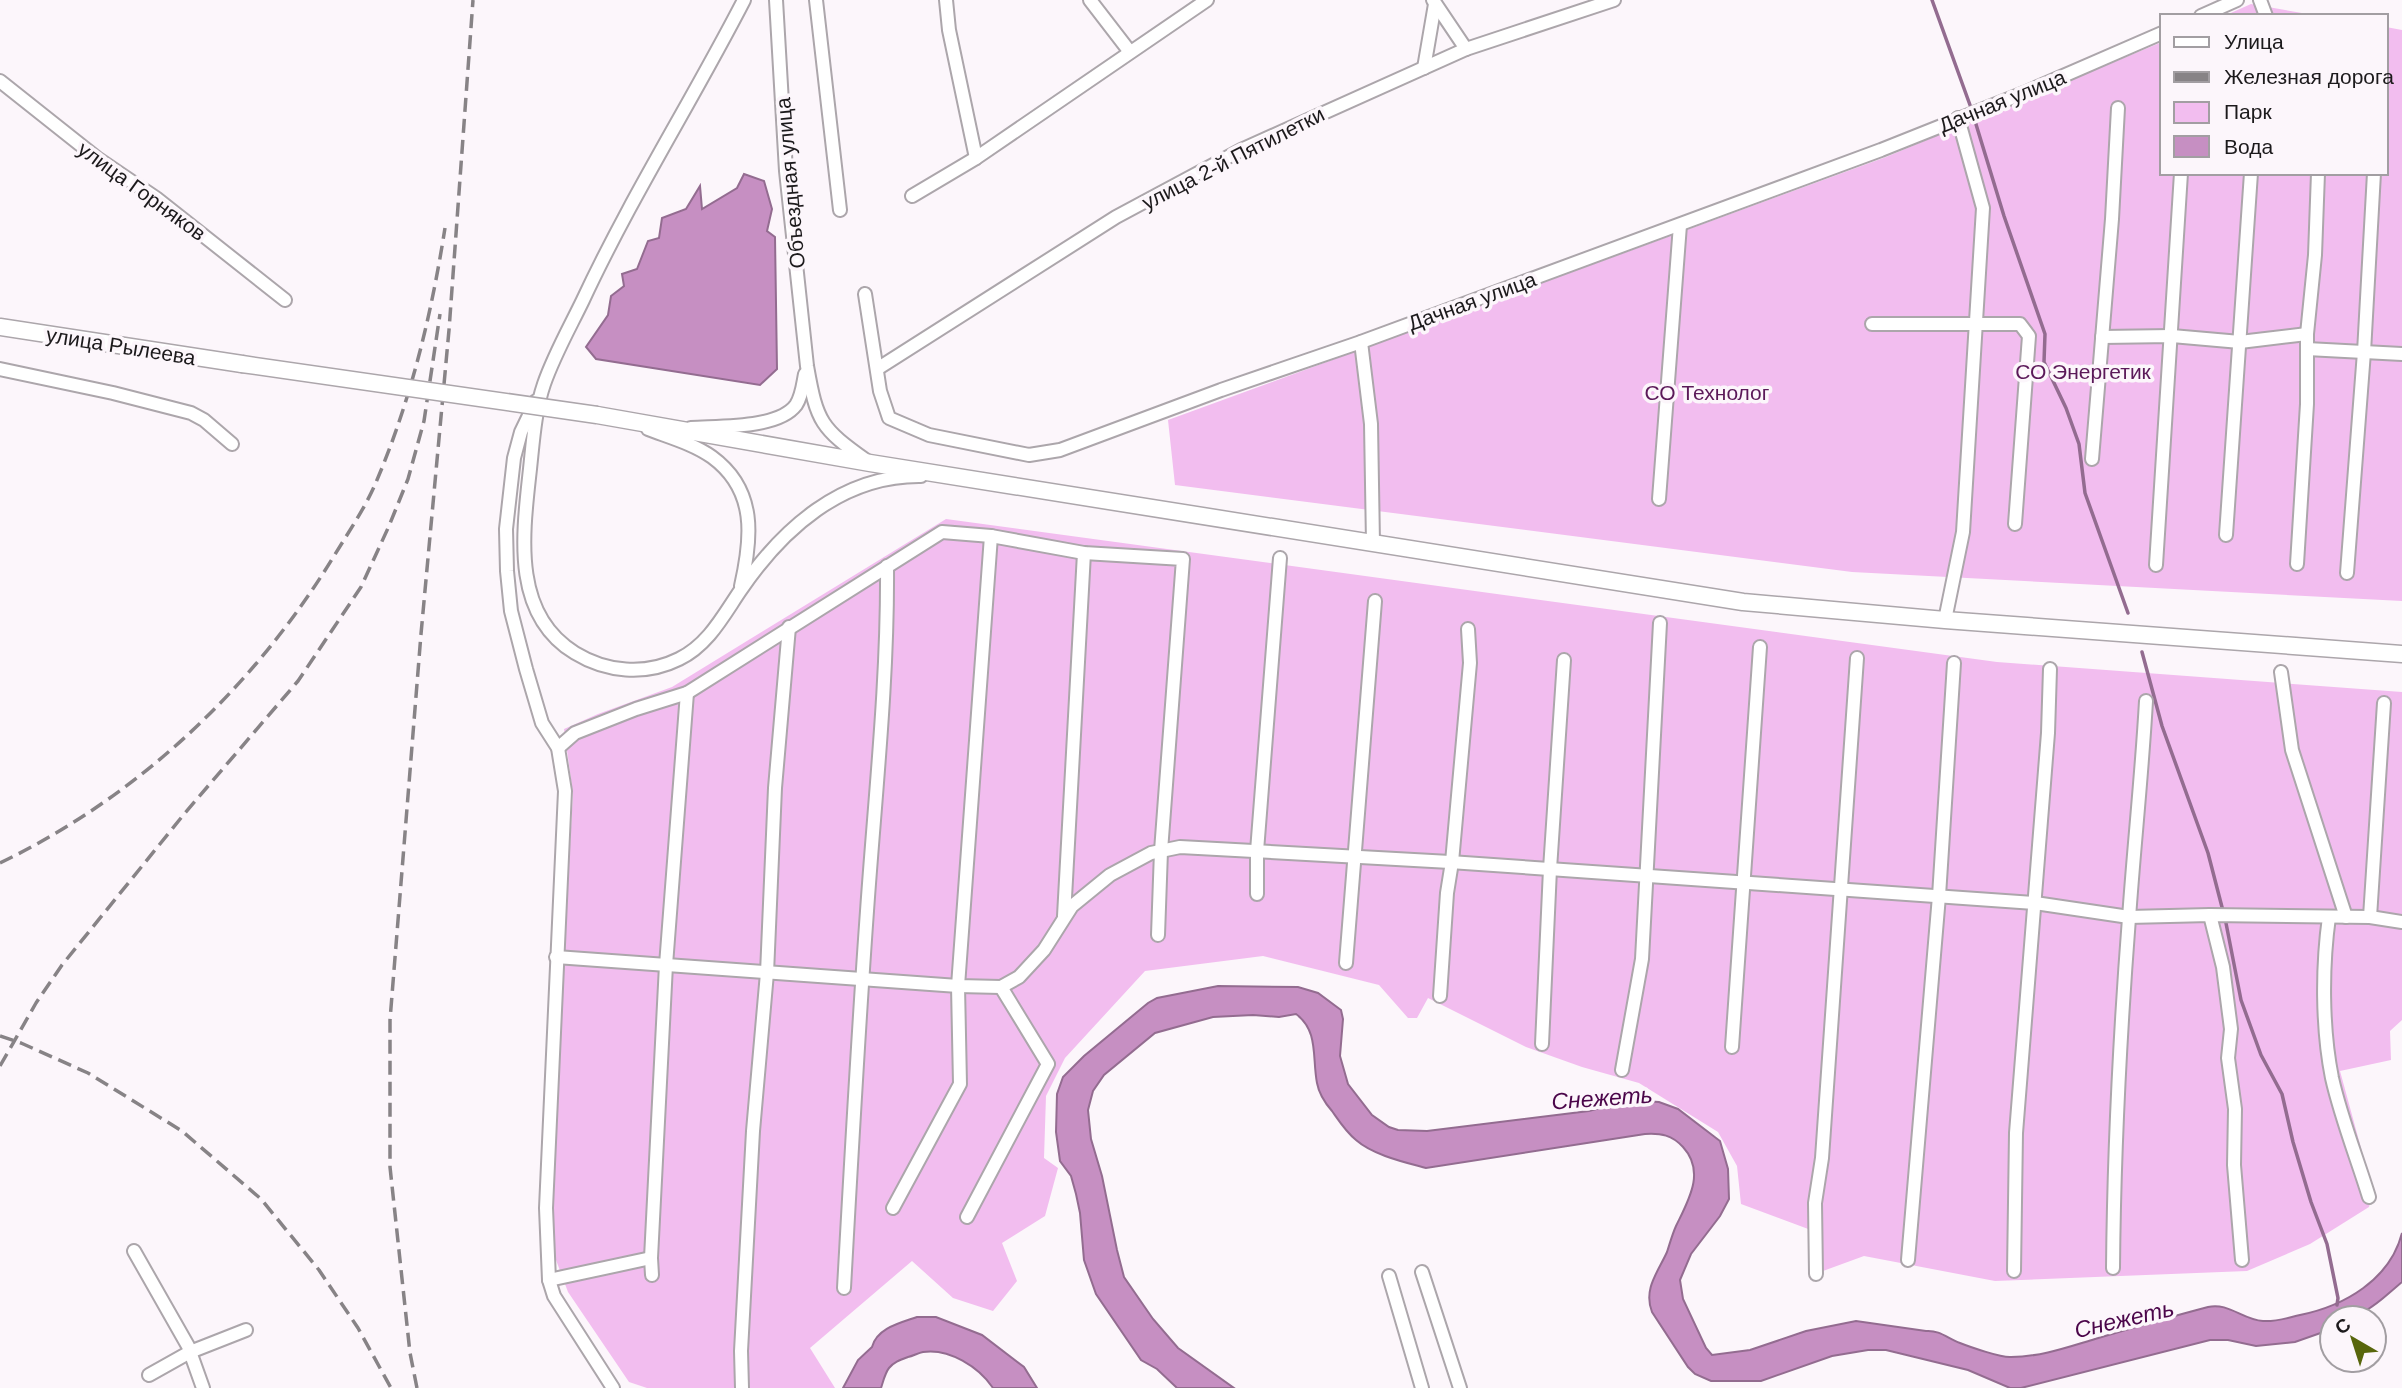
<svg xmlns="http://www.w3.org/2000/svg" width="2402" height="1388" font-family="Helvetica,sans-serif">
	<style>
		.green { fill: #f2bdef }
		.water { fill: #c68fc2; stroke: #936c90; stroke-width: 2 }
		.lines { fill: none; stroke-linecap: round; stroke-linejoin: round }
		.stream { stroke: #936c90; stroke-width: 3.5 }
		.minor-casing { stroke: #aca6ab; stroke-width: 16 }
		.major-casing { stroke: #aca6ab; stroke-width: 19 }
		.minor { stroke: #fff; stroke-width: 12 }
		.major { stroke: #fff; stroke-width: 16 }
		.rail { stroke: #878386; stroke-width: 3.5; stroke-dasharray: 14 7; stroke-linecap: butt }
		.major-bridge-casing { stroke: #aca6ab; stroke-width: 19; stroke-linecap: butt }
		.major-bridge { stroke: #fff; stroke-width: 16 }
		.labels { text-anchor: middle; dominant-baseline: central; stroke-width: 7; stroke-linejoin: round; paint-order: stroke }
		.street-label { font-size: 21px; fill: #1c1a1c; stroke: #fcf6fb }
		.park-label { font-size: 21px; fill: #5b1959; stroke: #fcf6fb }
		.water-label { font-size: 23px; font-style: italic; fill: #4b064a; stroke: #fcf6fb }
	</style>
	<rect width="100%" height="100%" fill="#fcf6fb"/>
	<g class="green">
		<path d="M2251,4L2319,16H2224Z"/>
		<path d="M2386,27L2402,30V601L1852,572L1175,485L1168,420L1886,157L2162,42V173H2386Z"/>
		<path d="M946,519L1997,662L2402,692V1020L2390,1031L2391,1060L2340,1071L2373,1192L2369,1207L2310,1244L2247,1271L1995,1281L1864,1256L1823,1271L1819,1233L1741,1204L1737,1166L1718,1132L1639,1083L1582,1067L1526,1047L1428,998L1417,1018H1408L1379,985L1263,956L1145,971L1065,1058L1046,1096L1044,1158L1058,1168L1045,1216L1002,1243L1017,1281L993,1311L953,1298L912,1261L810,1348L835,1388H647L629,1382L568,1292L547,1236L573,794L564,729L598,714L672,687Z"/>
	</g>
	<g class="water">
		<path d="M744,174L764,181L772,209L767,231L775,237L777,369L760,385L596,359L586,347L608,315L611,296L624,286L622,274L637,269L648,241L659,238L662,218L686,209L700,186L702,209L737,188Z"/>
		<path d="M1218,986L1298,987L1318,993L1341,1010L1343,1019L1340,1056L1348,1084L1372,1115L1389,1127L1398,1130L1427,1131L1589,1111L1629,1100L1659,1102L1678,1109L1720,1141L1728,1169L1729,1199L1720,1216L1691,1254L1680,1280L1683,1299L1706,1348L1712,1355L1750,1350L1806,1331L1856,1321L1926,1331C1940,1330 1947,1338 1960,1343C1970,1347 2002,1358 2011,1357C2040,1357 2068,1347 2095,1339C2132,1328 2170,1317 2208,1307C2228,1302 2243,1320 2263,1321C2276,1322 2287,1318 2300,1315C2344,1306 2390,1280 2402,1233V1282C2377,1303 2366,1318 2332,1318V1329L2295,1342L2256,1346L2228,1340H2210L2021,1388H2010L1968,1370L1886,1350H1868L1832,1356L1761,1381H1711L1695,1374L1688,1367L1652,1312C1643,1289 1658,1272 1667,1252C1670,1243 1672,1235 1676,1226C1688,1201 1706,1172 1683,1147C1672,1135 1661,1133 1645,1134L1426,1168C1404,1162 1373,1155 1356,1140C1346,1132 1339,1121 1332,1111C1325,1103 1319,1094 1317,1083C1312,1058 1319,1031 1296,1014L1279,1017L1253,1015L1213,1017L1155,1033L1104,1075L1093,1091L1088,1110L1091,1139L1102,1176L1117,1250L1124,1277L1153,1319L1178,1348L1234,1388H1177L1157,1369L1141,1360L1096,1294L1084,1260L1080,1213L1076,1194L1071,1176L1060,1161L1056,1132L1057,1094L1063,1077L1084,1056L1148,1003L1157,998Z"/>
		<path d="M917,1317H936L982,1335L1024,1367L1037,1388H993C979,1367 949,1348 923,1352C918,1353 913,1356 908,1357C900,1360 894,1362 889,1368C885,1373 883,1382 881,1388H843L858,1360L872,1347C877,1328 900,1323 917,1317Z"/>
	</g>
	<g class="lines">
		<g class="stream">
			<path d="M1932,0L1970,105"/>
			<path d="M1975,121L2004,216L2045,334L2044,362L2066,408L2079,444L2085,493L2128,613"/>
			<path d="M2142,652L2162,726L2208,853L2223,911"/>
			<path d="M2225,918L2241,1000L2261,1055L2282,1094L2293,1142L2311,1202L2327,1244L2338,1298L2337,1305"/>
		</g>
		<g class="minor-casing">
			<g id="minor">
				<path d="M744,0C692,101 631,197 583,300C570,327 554,355 544,384C535,410 533,441 530,469C523,533 511,614 575,653C606,672 645,676 679,659C708,645 723,616 740,591C782,529 842,475 921,476"/>
				<path d="M776,0L786,171L807,366C817,423 821,428 867,461"/>
				<path d="M816,0L840,210"/>
				<path d="M946,0L949,30L976,158"/>
				<path d="M1090,0L1130,52"/>
				<path d="M1433,0L1466,49"/>
				<path d="M2260,0L2266,16"/>
				<path d="M2201,16L2237,0"/>
				<path d="M1424,68L1435,4"/>
				<path d="M0,81L97,158L156,198L285,300"/>
				<path d="M912,196L976,158L1207,0"/>
				<path d="M865,294L880,391L889,418L929,435L1029,455L1060,450L1221,390L1361,342L1881,150L2024,93L2162,33"/>
				<path d="M1872,324H2020L2029,336L2015,524"/>
				<path d="M2102,337L2172,336L2240,342L2307,334"/>
				<path d="M1361,342L1371,424L1373,543"/>
				<path d="M2307,349L2402,354"/>
				<path d="M0,369L113,393L191,413L204,420L232,444"/>
				<path d="M877,369L1116,217L1241,150L1466,49L1614,0"/>
				<path d="M536,401L521,432L514,458L506,529L507,571L511,611L526,669L542,723L558,748L565,791L546,1208L549,1280L554,1296L613,1388"/>
				<path d="M691,428C719,426 778,429 796,405C802,396 803,384 805,374"/>
				<path d="M648,429C669,437 694,444 712,457C757,490 752,538 741,586"/>
				<path d="M2092,459L2112,219L2118,108"/>
				<path d="M1659,499L1680,225"/>
				<path d="M2226,535L2251,173"/>
				<path d="M2297,564L2307,404V334L2315,255L2318,173"/>
				<path d="M2156,565L2181,173"/>
				<path d="M2347,573L2364,352L2374,173"/>
				<path d="M1945,620L1963,532L1983,208L1958,118"/>
				<path d="M2281,672L2292,750L2346,917"/>
				<path d="M558,748L575,733L636,709L687,693L942,532L991,536L1084,553L1183,559L1161,851L1158,935"/>
				<path d="M1257,894V851L1280,558"/>
				<path d="M2210,915L2223,967L2231,1029L2228,1058L2235,1109L2234,1165L2242,1260"/>
				<path d="M1064,916L1084,553"/>
				<path d="M2329,917C2322,967 2322,1028 2332,1078C2341,1118 2357,1158 2369,1197"/>
				<path d="M2370,917L2384,703"/>
				<path d="M556,957L958,986L1001,987L1019,977L1044,950L1072,906L1110,875L1151,853L1180,847L1450,862L2035,903L2129,917L2210,915L2370,917L2402,922"/>
				<path d="M1346,963L1375,601"/>
				<path d="M1440,996L1447,893L1452,862L1470,663L1468,629"/>
				<path d="M1542,1044L1550,869L1564,660"/>
				<path d="M1732,1047L1760,647"/>
				<path d="M1622,1070L1642,959L1660,623"/>
				<path d="M893,1208L960,1084L958,986L991,536"/>
				<path d="M967,1217L1048,1064L1001,987"/>
				<path d="M134,1251L188,1346L203,1388"/>
				<path d="M1908,1260L1939,896L1954,663"/>
				<path d="M2113,1268C2114,1152 2120,1035 2129,918C2134,846 2142,773 2146,701"/>
				<path d="M2014,1271L2016,1133L2048,733L2050,669"/>
				<path d="M1422,1272L1460,1388"/>
				<path d="M1816,1274L1815,1203L1822,1158L1857,658"/>
				<path d="M652,1275L651,1258L666,965L687,693"/>
				<path d="M1389,1276L1422,1388"/>
				<path d="M549,1280L651,1258"/>
				<path d="M844,1288C851,1162 858,1036 867,911C875,796 888,681 887,566"/>
				<path d="M149,1375L190,1352L246,1330"/>
				<path d="M742,1388L741,1351L753,1131L767,973L775,788L789,627"/>
			</g>
		</g>
		<g class="major-casing">
			<g id="major">
				<path d="M0,327L242,364"/>
				<path d="M597,415L870,463L1743,602L1945,620L2402,654"/>
			</g>
		</g>
		<use href="#minor" class="minor"/>
		<use href="#major" class="major"/>
		<g class="rail">
			<path d="M0,863C139,796 254,687 334,556C348,533 363,511 374,487C410,404 431,317 445,228"/>
			<path d="M0,1036L21,1043L88,1073L182,1131L261,1199L319,1270L358,1328L391,1388"/>
			<path d="M0,1066L36,1003L62,965L185,813L298,681L361,587L389,526L408,479L424,421L440,314"/>
			<path d="M417,1388L410,1353L390,1167V1020L421,634L449,330L473,0"/>
		</g>
		<g class="major-bridge-casing">
			<path id="major-bridge" d="M242,364L597,415"/>
		</g>
		<use href="#major-bridge" class="major-bridge"/>
	</g>
	<g class="labels">
		<g class="street-label">
			<text transform="translate(2002 101) rotate(-22)">Дачная улица</text>
			<text transform="translate(1233 158) rotate(-27)">улица 2-й Пятилетки</text>
			<text transform="translate(790 183) rotate(-95)">Объездная улица</text>
			<text transform="translate(142 191) rotate(36)">улица Горняков</text>
			<text transform="translate(1472 301) rotate(-20)">Дачная улица</text>
			<text transform="translate(121 346) rotate(9)">улица Рылеева</text>
		</g>
		<g class="park-label">
			<text x="2083" y="371">СО Энергетик</text>
			<text x="1707" y="392">СО Технолог</text>
		</g>
		<g class="water-label">
			<text transform="translate(1602 1098) rotate(-4)">Снежеть</text>
			<text transform="translate(2124 1319) rotate(-13)">Снежеть</text>
		</g>
	</g>
	<rect x="2160" y="14" width="228" height="161" fill="#fcf6fb" stroke="#a29ea2" stroke-width="2"/>
	<rect x="2174" y="37" width="35" height="10" fill="#ffffff" stroke="#a29ea2" stroke-width="2"/>
	<text x="2224" y="49" font-size="21" fill="#1c1a1c">Улица</text>
	<rect x="2174" y="72" width="35" height="10" fill="#878386" stroke="#a29ea2" stroke-width="2"/>
	<text x="2224" y="84" font-size="21" fill="#1c1a1c">Железная дорога</text>
	<rect x="2174" y="102" width="35" height="21" fill="#f2bdef" stroke="#a29ea2" stroke-width="2"/>
	<text x="2224" y="119" font-size="21" fill="#1c1a1c">Парк</text>
	<rect x="2174" y="136" width="35" height="21" fill="#c68fc2" stroke="#a29ea2" stroke-width="2"/>
	<text x="2224" y="154" font-size="21" fill="#1c1a1c">Вода</text>
	<g transform="translate(2353 1339) rotate(321)"><circle r="33" fill="#fcf6fb" stroke="#a29ea2" stroke-width="2"/>
	<path d="M0-5L12 26L0 18L-12 26Z" fill="#58660c"/>
	<text y="-10" font-size="19" font-weight="bold" text-anchor="middle" fill="#1c1a1c">С</text>
	</g>
</svg>
